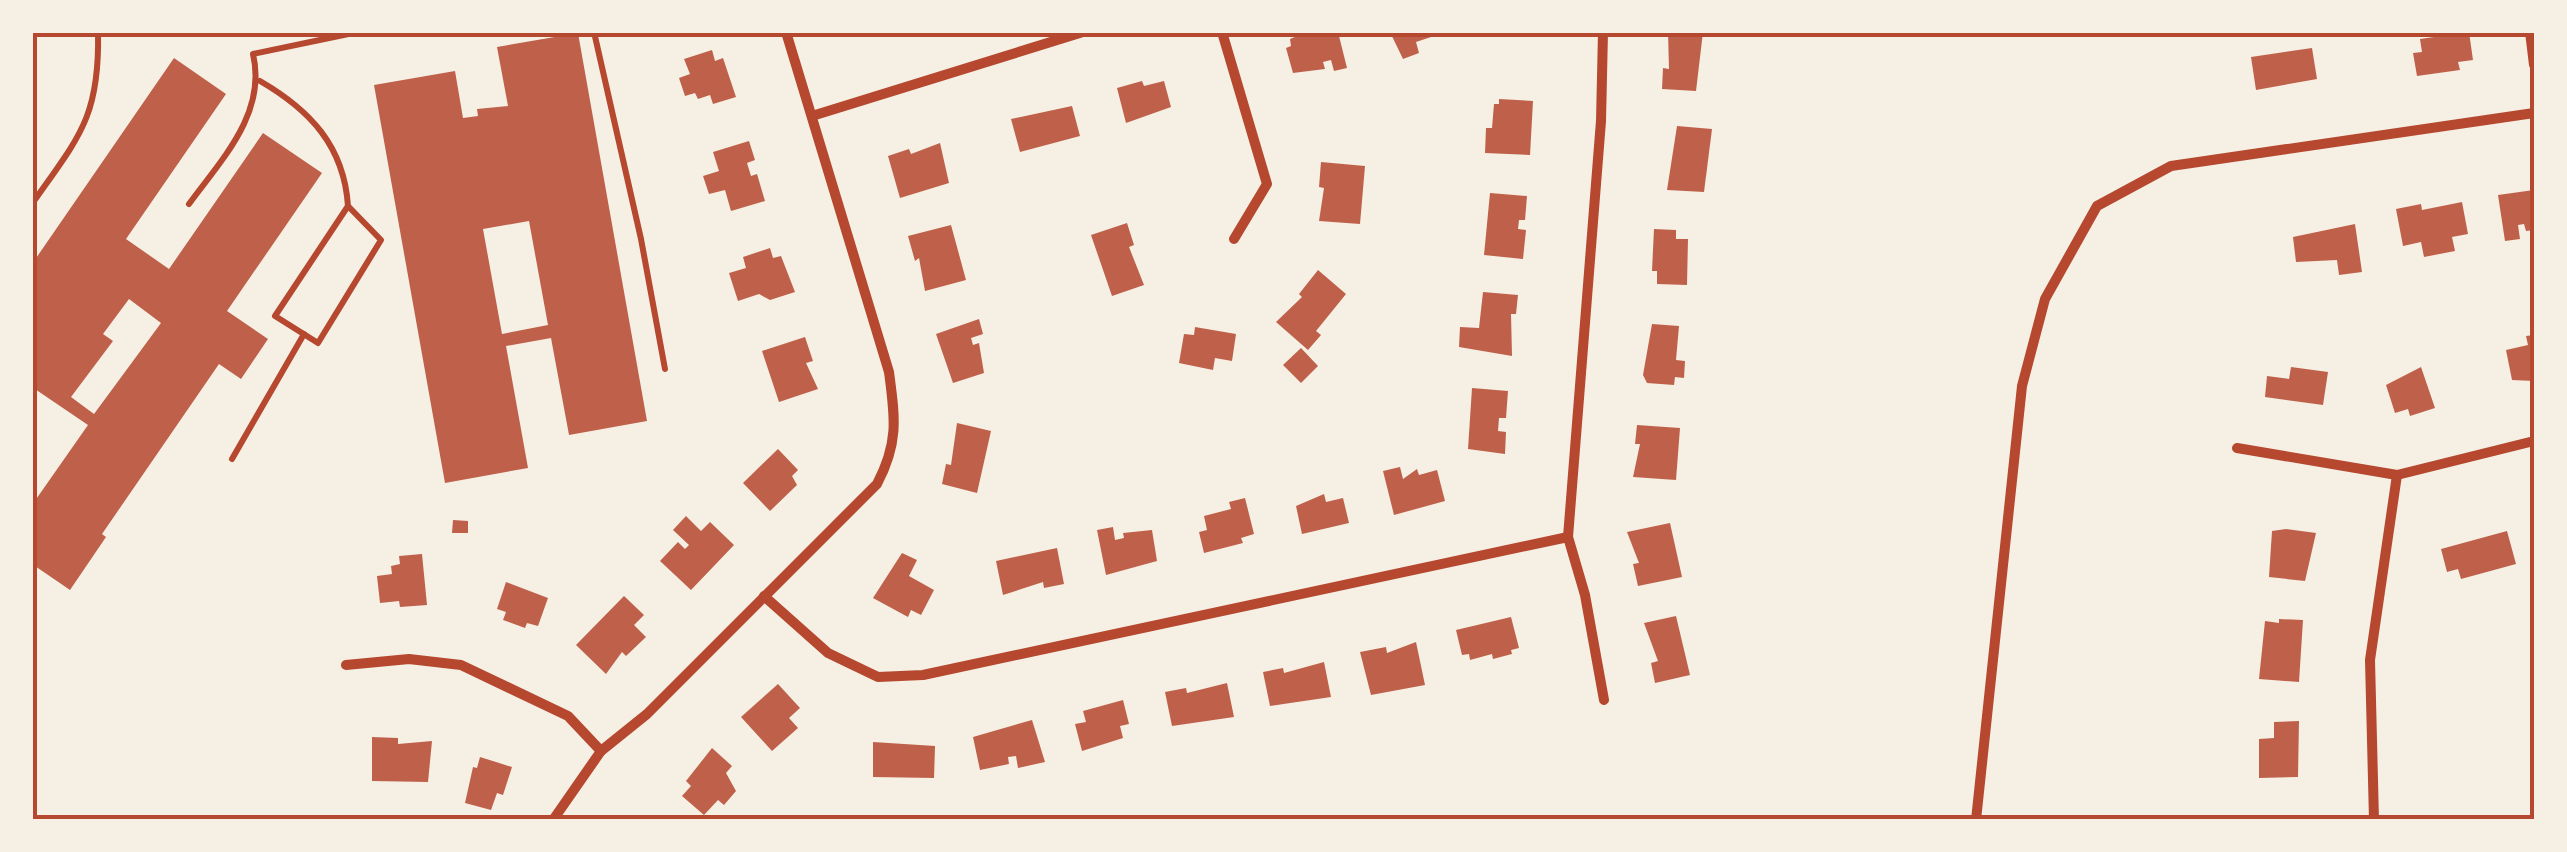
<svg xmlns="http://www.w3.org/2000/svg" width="2567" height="852" font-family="'Noto Sans',sans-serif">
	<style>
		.building { fill: #bf614a; fill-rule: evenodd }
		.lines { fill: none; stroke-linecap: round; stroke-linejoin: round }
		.service { stroke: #b5482f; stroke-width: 6 }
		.minor { stroke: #b5482f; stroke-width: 10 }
		.neatline { fill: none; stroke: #b5482f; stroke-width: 4 }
	</style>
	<rect width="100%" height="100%" fill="#f6efe4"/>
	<g class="building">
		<path d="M1307,32H1338L1347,68L1334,71L1331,60L1323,62L1325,69L1293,73L1286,48L1291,46L1290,39Z"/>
		<path d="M1390,32H1442L1443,33L1416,42L1419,53L1403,59Z"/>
		<path d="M1668,32H1703L1696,91L1662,89L1663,68L1669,69Z"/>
		<path d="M2469,32L2473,60L2458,62L2460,70L2417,76L2413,53L2422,52L2420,39Z"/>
		<path d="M578,33L647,421L569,435L551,338L506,346L528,468L445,483L374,85L455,71L463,118L478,116L477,109L508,106L497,47ZM529,221L548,325L502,334L483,229Z"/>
		<path d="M2312,48L2317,79L2256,90L2251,57Z"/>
		<path d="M712,50L715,61L723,58L736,97L713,104L710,95L698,99L695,93L685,96L679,78L690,74L684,59Z"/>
		<path d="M174,58L226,94L126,239L169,269L263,133L322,173L227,311L268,339L241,379L219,364L102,534L106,537L70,590L32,564V505L88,425L32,387V264ZM129,299L161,323L94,414L71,397L113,341L103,334Z"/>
		<path d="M1142,81L1144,86L1164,81L1171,107L1126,123L1117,88Z"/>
		<path d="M1499,99L1533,101L1530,155L1485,153L1486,128H1492L1494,104H1499Z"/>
		<path d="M1072,106L1080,136L1020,152L1011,119Z"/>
		<path d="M1677,126L1712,129L1704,192L1667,190Z"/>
		<path d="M749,141L755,160L747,163L751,176L757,174L765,201L731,211L725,190L709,194L703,176L719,171L713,152Z"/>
		<path d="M940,143L949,183L900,198L888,156L909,149L911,154Z"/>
		<path d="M1321,162L1365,166L1360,224L1319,221L1324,188L1319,187Z"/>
		<path d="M2534,190V230L2526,231L2524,224L2518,225L2520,239L2505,241L2498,195Z"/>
		<path d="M1490,193L1527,196L1525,220H1519L1518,229L1526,230L1523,259L1484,255Z"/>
		<path d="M2462,202L2468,234L2452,237L2455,251L2424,257L2421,242L2403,246L2396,209L2421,204L2422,210Z"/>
		<path d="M1127,223L1134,245L1129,247L1144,285L1112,296L1091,235Z"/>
		<path d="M2355,224L2362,272L2339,275L2337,260L2296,262L2293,237Z"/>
		<path d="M951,225L966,280L925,291L919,258L915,261L908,236Z"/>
		<path d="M1654,229L1676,230V239H1688L1687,285L1657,284V271H1652Z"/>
		<path d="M770,248L773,258L781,256L795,292L770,300L759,294L738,301L729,273L746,268L743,257Z"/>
		<path d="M1318,270L1346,294L1316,331L1321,335L1308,350L1276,322L1302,297L1299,294Z"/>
		<path d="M1483,292L1518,295L1516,314H1511L1512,356L1459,347L1460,327L1479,328Z"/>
		<path d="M979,319L983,334L971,338L973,345L979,343L984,373L953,383L936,334Z"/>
		<path d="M1652,324L1679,326L1676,360L1685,361L1684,378L1675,377L1674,385L1647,383L1643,375Z"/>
		<path d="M1195,327L1236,334L1232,361L1215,358L1213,370L1179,363L1184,334L1194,335Z"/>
		<path d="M2534,335V381L2512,380L2506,350L2528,345L2526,336Z"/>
		<path d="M805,337L813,361L806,363L818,389L779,402L762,351Z"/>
		<path d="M1301,348L1318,366L1301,383L1283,365Z"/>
		<path d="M2291,367L2328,372L2323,405L2265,397L2267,376L2289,379Z"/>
		<path d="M2421,367L2435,408L2410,416L2408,409L2395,413L2386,385Z"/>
		<path d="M1472,388L1508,391L1506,418H1499L1498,431L1506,432L1505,454L1468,449Z"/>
		<path d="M957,423L991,431L977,493L942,484L946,464L951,465Z"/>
		<path d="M1637,425L1680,428L1676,480L1633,477L1640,444H1635Z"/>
		<path d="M778,449L798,470L792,476L797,485L770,511L743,483Z"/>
		<path d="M1400,467L1403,479L1417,469L1419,475L1437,470L1445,501L1394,515L1383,471Z"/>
		<path d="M1324,494L1326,502L1343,498L1349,523L1302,534L1296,506Z"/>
		<path d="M1245,498L1254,534L1241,538L1243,543L1204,553L1199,532L1207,530L1204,516L1231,509L1229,502Z"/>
		<path d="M686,516L701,531L710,522L734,545L691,590L660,561L678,542L685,549L689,545L673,530Z"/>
		<path d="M453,520L468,521V533H452Z"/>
		<path d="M1670,523L1682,577L1638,586L1633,564L1639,563L1627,532Z"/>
		<path d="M1113,527L1115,540L1124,538L1123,533L1152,530L1157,561L1106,575L1097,530Z"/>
		<path d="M2286,529L2316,533L2305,581L2269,577L2272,531Z"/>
		<path d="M2507,531L2516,564L2461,579L2458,569L2447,572L2441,549Z"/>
		<path d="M1057,548L1064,584L1044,588L1043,582L1003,595L996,561Z"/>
		<path d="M902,553L917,560L909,576L934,590L921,615L911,610L908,617L873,598Z"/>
		<path d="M422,554L427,605L400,607L399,601L380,603L377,576L392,574L391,566L400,564L399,556Z"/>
		<path d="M506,582L548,598L538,626L527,623L525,628L503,620L506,612L497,609Z"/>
		<path d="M624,596L644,615L634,625L646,637L626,656L622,652L606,674L576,645Z"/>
		<path d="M1676,616L1690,675L1655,683L1651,663L1658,661L1644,623Z"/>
		<path d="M1511,617L1519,648L1511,650L1512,654L1493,659L1492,654L1470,660L1469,654L1462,655L1456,630Z"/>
		<path d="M2279,619L2303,620L2299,682L2259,679L2265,621L2279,623Z"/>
		<path d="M1416,642L1425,685L1371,695L1360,652L1386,647L1387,653Z"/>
		<path d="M1324,662L1331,697L1270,706L1263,672L1283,668L1284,673Z"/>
		<path d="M1227,683L1234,717L1172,726L1165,692L1186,688L1187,693Z"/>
		<path d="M778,684L800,708L789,718L798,728L772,751L741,717Z"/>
		<path d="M1123,700L1129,724L1120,726L1123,738L1082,751L1075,724L1086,722L1083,711Z"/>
		<path d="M1032,720L1045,762L1018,768L1016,756L1008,757L1009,764L980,770L973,737Z"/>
		<path d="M2299,721L2298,777L2259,778V739L2274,738V722Z"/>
		<path d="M372,737L398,738V744L432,741L428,782L372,781Z"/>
		<path d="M873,742L935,746L934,778L873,777Z"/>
		<path d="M712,748L732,766L726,773L736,791L724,805L718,800L704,815L682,796L691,786L686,781Z"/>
		<path d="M480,757L512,767L503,795L497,793L491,810L465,803L473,767L477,768Z"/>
	</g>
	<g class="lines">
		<g class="service">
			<path d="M594,32L641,239L665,369"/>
			<path d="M260,81C310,110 344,146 348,206L275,316L318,343L381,240L348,206"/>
			<path d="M32,204C78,138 100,118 98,32"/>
			<path d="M189,204C222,159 267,113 253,54L358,32"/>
			<path d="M232,459L304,334"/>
		</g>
		<g class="minor">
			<path d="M1222,32L1267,184L1234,239"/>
			<path d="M1603,32L1601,121L1568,537L1585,595L1604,700"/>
			<path d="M2530,32L2534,65"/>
			<path d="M812,116L1083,32"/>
			<path d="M2237,448L2397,475L2534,441"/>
			<path d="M764,596L828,653L878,677L923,675L1568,537"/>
			<path d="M346,665L409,659L461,665L568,716L601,751"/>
			<path d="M553,820L601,751L647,714L877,484C899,442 895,418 889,372L786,32"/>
			<path d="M1976,820L2022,386L2045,299L2097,206L2171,166L2534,113"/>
			<path d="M2374,820L2370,660L2397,475"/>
		</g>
	</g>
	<rect width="2567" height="852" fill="none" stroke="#f6efe4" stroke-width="70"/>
	<rect x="35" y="35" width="2497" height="782" class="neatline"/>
</svg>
